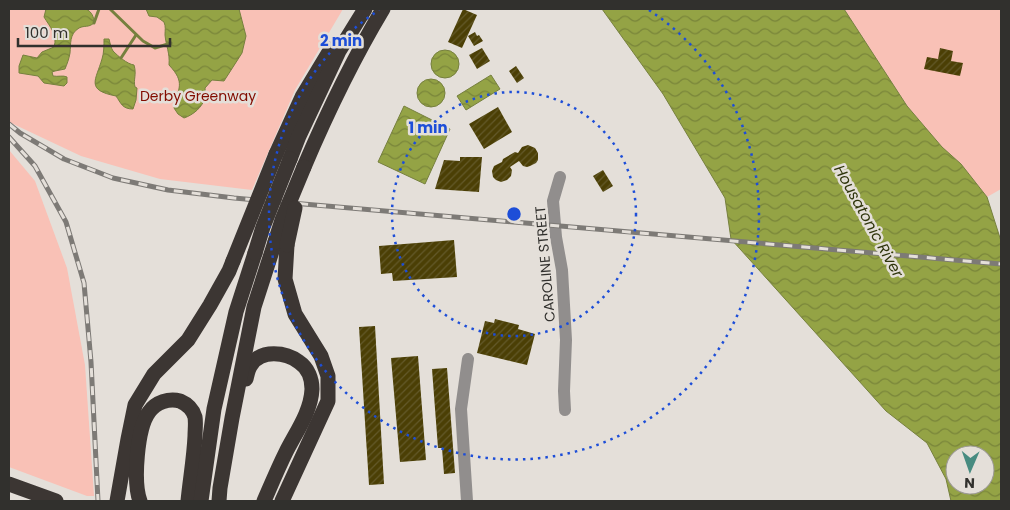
<svg xmlns="http://www.w3.org/2000/svg" width="1010" height="510" font-family="Poppins,sans-serif">
	<style>
		.park { fill: #f9c1b6 }
		.water { fill: url(#water-waves); stroke: #76803e; fill-rule: evenodd }
		.lines { fill: none; stroke-linecap: round; stroke-linejoin: round }
		.stream { stroke: #76803e; stroke-width: 3 }
		.building { fill: url(#building-hatch) }
		.minor { stroke: #918e8d; stroke-width: 12 }
		.highway { stroke: #3c3633; stroke-width: 15 }
		.rail-casing { stroke: #7d7a76; stroke-width: 5 }
		.rail { stroke: #e4dfd9; stroke-width: 3; stroke-dasharray: 9; stroke-linecap: butt }
		.highway-bridge { stroke: #3c3633; stroke-width: 15 }
		.ring { fill: none; stroke: #1d4ed8; stroke-width: 2.5; stroke-dasharray: 2.5 5 }
		.labels { text-anchor: middle; dominant-baseline: central; stroke-width: 5; stroke-linejoin: round; paint-order: stroke }
		.park-label { font-size: 14px; fill: #820c00; stroke: #e4dfd9 }
		.street-label { font-size: 14px; fill: #31302d; stroke: #e4dfd9 }
		.water-label { font-size: 15px; font-style: italic; fill: #2f350c; stroke: #e4dfd9 }
		.centre { fill: #1d4ed8; stroke: #e4dfd9; stroke-width: 2.5 }
		.ring-label { font-size: 15px; text-anchor: middle; font-weight: bold; fill: #1d4ed8; stroke: #e4dfd9; stroke-width: 5; stroke-linejoin: round; paint-order: stroke }
	</style>
	<defs>
		<pattern id="water-waves" width="16" height="10" patternUnits="userSpaceOnUse" patternTransform="scale(1.25)"><rect width="16" height="10" fill="#94a345"/><path d="M0 5q4-4 8 0t8 0" fill="none" stroke="#79853a"/></pattern>
		<pattern id="building-hatch" width="6" height="6" patternUnits="userSpaceOnUse" patternTransform="scale(1.25)"><rect width="6" height="6" fill="#4b3f05"/><path d="M-1 1l2-2M0 6l6-6M5 7l2-2" fill="none" stroke="#63592a"/></pattern>
	</defs>
	<rect width="100%" height="100%" fill="#e4dfd9"/>
	<g class="park">
		<path d="M9,9H343L295,90L252,190L160,179L81,156L9,122Z"/>
		<path d="M844,9H1001V189L987,197L961,164L942,147L907,106Z"/>
		<path d="M9,150L35,181L67,268L85,365L94,496H87L9,467Z"/>
	</g>
	<g class="water">
		<path d="M46,9C53,9 82,7 86,9C92,12 94,17 94,23C88,28 85,25 79,28C69,34 71,44 70,53C69,59 67,64 65,69L55,71L52,72L53,76C58,77 63,75 67,77V83L64,86L44,83L38,76L19,73V66L23,55L37,58L42,52L54,47C58,35 50,27 44,17Z"/>
		<path d="M146,9H239L246,36L242,53L224,81L212,80L205,88C205,91 206,94 205,97C203,107 193,115 184,118L178,114L174,108C178,88 186,83 169,65C170,53 166,46 165,35C165,30 166,27 164,22L157,17L149,16Z"/>
		<path d="M602,9H844L907,106L942,147L961,164L987,197L1001,241V501H951L946,479L927,443L886,411L731,239L725,198L663,94ZM955,455H985V485H955Z"/>
		<path d="M104,39H109C110,43 111,48 113,51C118,56 127,64 134,65C137,75 133,79 135,87L137,88L136,100L133,109C122,109 121,103 116,96C85,90 96,80 102,59C104,53 104,45 104,39Z"/>
		<circle cx="445" cy="64" r="14"/>
		<path d="M491,75L500,89L466,110L457,96Z"/>
		<circle cx="431" cy="93" r="14"/>
		<path d="M404,106L450,129L425,184L378,162Z"/>
	</g>
	<g class="lines">
		<g class="stream">
			<path d="M110,9L143,41L155,48L171,43"/>
			<path d="M94,23L99,9"/>
			<path d="M121,58L136,35"/>
		</g>
	</g>
	<g class="building">
		<path d="M463,9L477,15L462,48L448,42Z"/>
		<path d="M475,32L477,36L479,35L483,41L474,46L468,36Z"/>
		<path d="M482,48L490,61L477,69L469,55Z"/>
		<path d="M940,48L953,51L951,61L963,63L960,76L924,69L927,57L938,59Z"/>
		<path d="M516,66L524,78L517,83L509,71Z"/>
		<path d="M498,107L512,132L484,149L469,124Z"/>
		<path d="M528,145L535,148L538,153V160L536,163L530,166L527,167L523,166L519,161L510,167L512,170L511,176L507,180L501,182L496,180L493,177L492,171L494,166L502,162L503,159L515,152L518,153L522,147Z"/>
		<path d="M460,157H482L479,192L435,189L444,160L460,161Z"/>
		<path d="M603,170L613,186L603,192L593,176Z"/>
		<path d="M454,240L457,277L393,281L392,273L381,274L379,246Z"/>
		<path d="M495,319L519,325L518,329L535,334L527,365L477,353L485,321L494,323Z"/>
		<path d="M375,326L384,484L369,485L359,327Z"/>
		<path d="M418,356L426,460L400,462L391,358Z"/>
		<path d="M447,368L455,473L444,474L442,448H438L432,369Z"/>
	</g>
	<g class="lines">
		<g class="minor">
			<path d="M560,177L553,201L556,237L562,270L566,340L564,391L565,410"/>
			<path d="M467,501L461,409L468,359"/>
		</g>
		<g class="highway">
			<path d="M276,154L302,97L331,49"/>
			<path d="M290,159L299,136L339,51L365,9"/>
			<path d="M304,167C327,113 353,59 383,9"/>
			<path d="M246,379C247,375 248,369 251,365C261,349 286,352 299,362C308,368 312,379 312,389C311,412 296,432 286,452C278,468 271,485 264,501"/>
			<path d="M9,484L56,501"/>
			<path d="M117,501L128,439L135,405L154,374L188,340L210,305L229,271L233,261"/>
			<path d="M140,501C133,482 137,428 149,412C156,402 169,398 180,401C187,404 193,410 195,417C196,423 195,430 195,436C194,458 190,480 188,501"/>
			<path d="M201,501L214,409L236,312L255,253"/>
			<path d="M219,501L220,488L232,418L254,307L275,242"/>
			<path d="M282,501L328,401V376L321,356L295,314L285,279L287,245"/>
		</g>
		<g class="rail-casing">
			<g id="rail">
				<path d="M9,124L20,133L64,159L113,178L168,190L234,198L1001,264"/>
				<path d="M9,137L35,166L66,222L84,283L91,362L98,501"/>
			</g>
		</g>
		<use href="#rail" class="rail"/>
		<g class="highway-bridge">
			<path d="M275,242L282,220L304,167"/>
			<path d="M287,245L295,208"/>
			<path d="M255,253L263,227L290,159"/>
			<path d="M233,261L276,154"/>
		</g>
	</g>
	<g class="ring">
		<circle cx="514" cy="214" r="122"/>
		<path d="M649 10A245 245 0 1 1 379 10"/>
	</g>
	<g class="labels">
		<g class="park-label">
			<text x="198" y="96">Derby Greenway</text>
		</g>
		<g class="street-label">
			<text transform="translate(545 264) rotate(-95)">CAROLINE STREET</text>
		</g>
		<g class="water-label">
			<text transform="translate(869 221) rotate(61)">Housatonic River</text>
		</g>
	</g>
	<circle cx="514" cy="214" r="8" class="centre"/>
	<g class="ring-label">
		<text x="341" y="46">2 min</text>
		<text x="428" y="133">1 min</text>
	</g>
	<rect width="1010" height="510" fill="none" stroke="#31302d" stroke-width="20"/>
	<g transform="translate(970 470) rotate(182)"><circle r="24" fill="#e4dfd9" stroke="#9c9994"/>
	<path d="M0-4L9 19L0 12L-9 19Z" fill="#478b80"/>
	<text y="-8" font-size="14" font-weight="bold" text-anchor="middle" fill="#31302d">N</text>
	</g>
	<path d="M18 38v8h152v-8" fill="none" stroke="#31302d" stroke-width="2.5"/>
	<text x="25" y="38" font-size="15" fill="#31302d" stroke="#e4dfd9" stroke-width="4" paint-order="stroke">100 m</text>
</svg>
